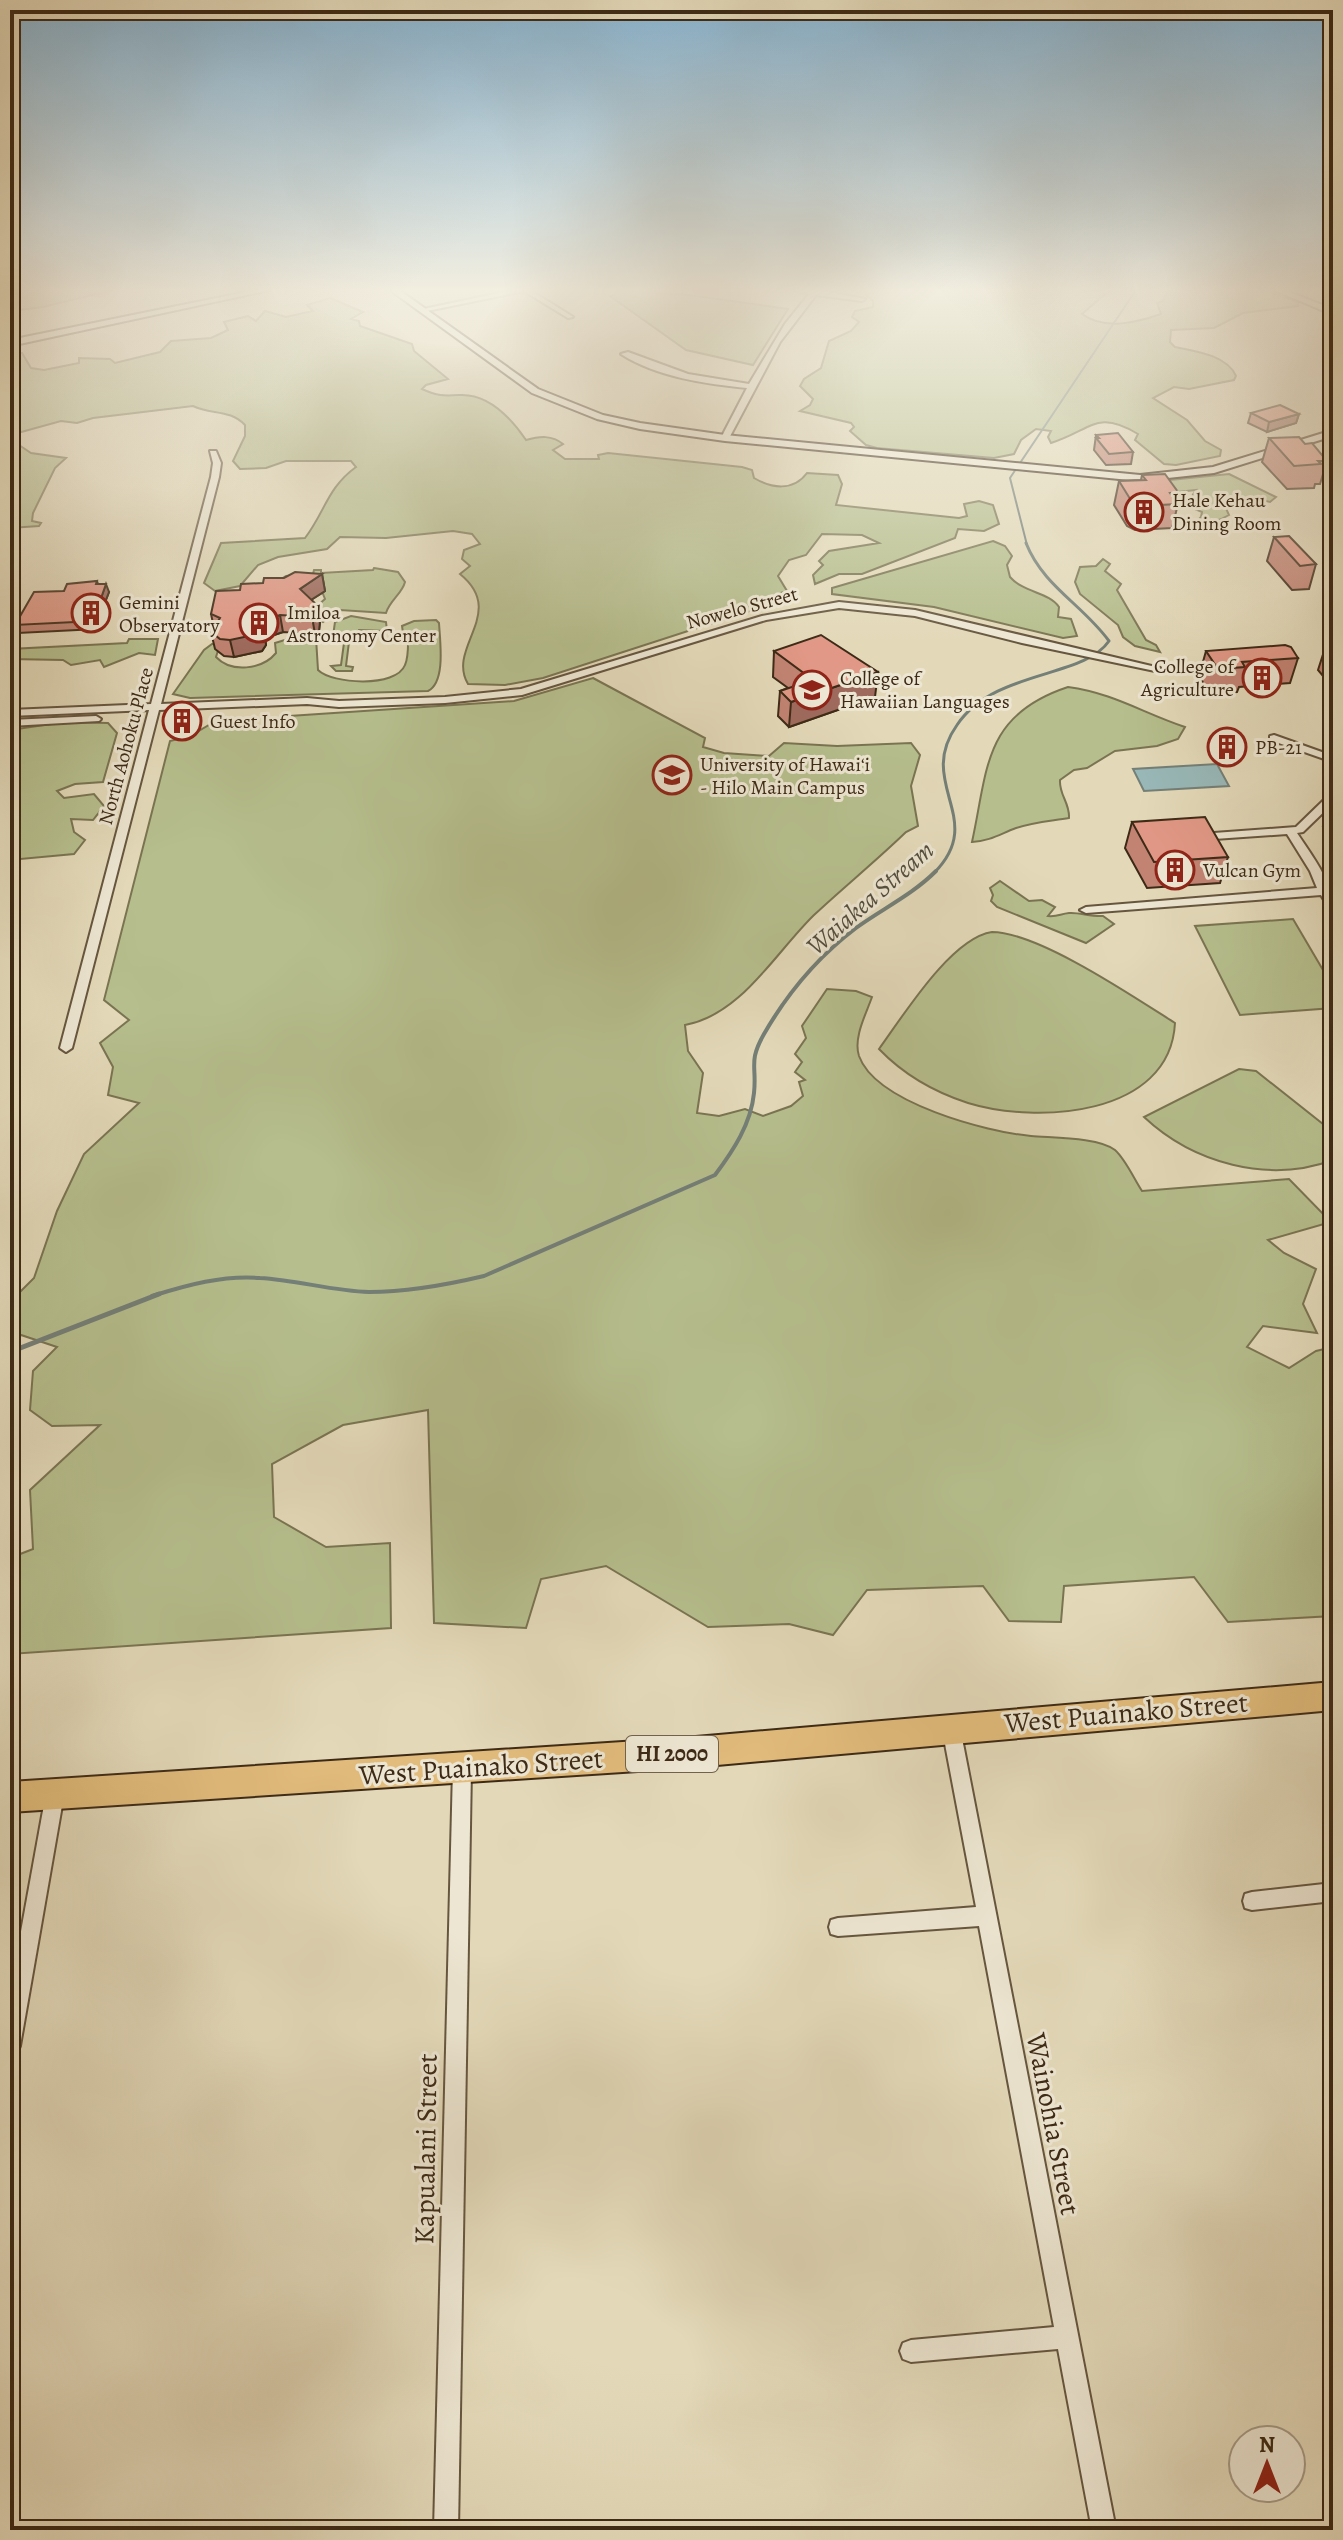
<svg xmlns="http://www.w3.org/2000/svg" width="1343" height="2540" font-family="Alegreya,serif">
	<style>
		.green { fill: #b6be8d; stroke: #7a7452; stroke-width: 2 }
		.water { fill: #98b8b8; stroke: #747f77; stroke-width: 2 }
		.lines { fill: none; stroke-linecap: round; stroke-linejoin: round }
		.stream-far3 { stroke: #747f77; stroke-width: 2 }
		.stream-far2 { stroke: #747f77; stroke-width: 3 }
		.stream-far1 { stroke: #747f77; stroke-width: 4 }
		.stream { stroke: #747f77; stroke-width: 5 }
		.street-casing { stroke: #66563f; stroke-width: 4 }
		.secondary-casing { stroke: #3d2a16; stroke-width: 4 }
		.highway-casing { stroke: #3d2a16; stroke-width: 4 }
		.street { fill: #ede6d2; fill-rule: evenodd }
		.secondary { fill: #ede6d2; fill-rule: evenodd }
		.highway { fill: #e2bc7c; fill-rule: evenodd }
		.wall { fill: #c28373; stroke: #3d2a16; stroke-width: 2 }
		.shaded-wall { fill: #9e6a5e; stroke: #3d2a16; stroke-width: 2 }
		.building { fill: #e19886; stroke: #3d2a16; stroke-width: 2 }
		.labels { text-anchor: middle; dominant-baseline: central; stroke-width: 6; stroke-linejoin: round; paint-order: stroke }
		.far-poi-label { font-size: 20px; fill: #3d2a16; stroke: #ede6d2; text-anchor: start }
		.far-street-label { font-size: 20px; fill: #3d2a16; stroke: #ede6d2 }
		.shield { fill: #ede6d2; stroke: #72624e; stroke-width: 2 }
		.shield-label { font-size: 22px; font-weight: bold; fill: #3d2a16 }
		.water-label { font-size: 26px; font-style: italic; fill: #544e3e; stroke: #ede6d2 }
		.near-street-label { font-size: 28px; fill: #3d2a16; stroke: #ede6d2 }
	</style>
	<rect width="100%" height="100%" fill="#e3d9b9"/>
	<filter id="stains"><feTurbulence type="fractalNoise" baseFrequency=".0025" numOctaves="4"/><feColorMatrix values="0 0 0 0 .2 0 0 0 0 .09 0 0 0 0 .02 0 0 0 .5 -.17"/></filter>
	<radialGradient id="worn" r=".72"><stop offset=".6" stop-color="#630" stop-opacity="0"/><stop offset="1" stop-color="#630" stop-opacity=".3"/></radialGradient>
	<g class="green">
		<path d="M10,290H112L43,307L10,311Z"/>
		<path d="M870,290H1110L1082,314C1105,331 1138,322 1161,314L1157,303L1163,301L1167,290H1263L1298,302V306L1243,313L1214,328L1171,330L1170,342L1175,347C1195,351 1227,355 1236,376L1234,380L1189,389L1174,387L1153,398L1187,420L1205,441L1221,450L1220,456L1176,465L1164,464L1135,440L1138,434C1096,409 1092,430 1051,443L1048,437L1051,431L1036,429L1021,440L1014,454L994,458L877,448L866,445L850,431L854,427L851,423L800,411L810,405L813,399L800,386L804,379L821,368L829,341L851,331L859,322L852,317L855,311L873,307V301L866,295Z"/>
		<path d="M626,291L689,295L788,309L753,365L686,350L610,296Z"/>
		<path d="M330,298L363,312L351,319L359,321L360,326L412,344L414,351L448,379L426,385L422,389C437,396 444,396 459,395C489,393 511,418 526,440C540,436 552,435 563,444L553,450L565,459H599L598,455L608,453L742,467L752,470L754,478C771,488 793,492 807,473L838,475L842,484L836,505L959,518L967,516L964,504L979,501L993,505L999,524L984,531L958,529L955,538L862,574H839L815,584L813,575L823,565L819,561L829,551L879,543L862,535L822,534L806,555L789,560L778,576L787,591L758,600L756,609L543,678L505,685L468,684C446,647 508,613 460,574L470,566L462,559L464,550L480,544L472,534L453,531L386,538L340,537L327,549L278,557L258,565L240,586L215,591L204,583L221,543L305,538C325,512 327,488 356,467L351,461H286L266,468L240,469L233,461L245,436V425C230,409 211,415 193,406L93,418L77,423L61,421L14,434L16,443L31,453L66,458L55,468L33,513L32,521L41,523L39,526L10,528V353H22L31,368L44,370L79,363V358L110,359L115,363L160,352L171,341L211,338L228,330L224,322L248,316L256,321L265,311L286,317L313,311L307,305Z"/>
		<path d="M1229,474L1276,497L1270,502L1253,498L1224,504L1229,515C1217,522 1207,525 1194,524L1201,517L1202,512L1195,509L1197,506L1192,496L1196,490L1177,492L1168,483L1170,480Z"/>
		<path d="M993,541L1005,546L1012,556L1007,565L1010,577C1024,593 1049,592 1059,607L1058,617L1071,619L1077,636L1063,638L934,607L832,594V588L839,586Z"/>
		<path d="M1103,559L1110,564L1105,571L1121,584L1117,590L1146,640L1156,645L1160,652L1135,646L1123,637L1118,625L1080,594L1075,582L1080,567L1096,566Z"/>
		<path d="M374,568L398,572L405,582C402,594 390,600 386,613L340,610L323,622L309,613L325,599L321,589L283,578L286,576L313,574L314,570H321V573L373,570Z"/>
		<path d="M351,616L386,622L387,631L359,630L358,633L350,634L346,666L353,667L352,671H336L331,666L341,665L344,643H332L335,622Z"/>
		<path d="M436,620L439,623C440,641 446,682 428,691L190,698L173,694L204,650L212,644H220L216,657C231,673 262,670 276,653L275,643L288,639L316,638L318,670C332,684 396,688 405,665C409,656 408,643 408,633H403L402,626L414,621Z"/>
		<path d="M129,639H158L155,655L139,653L104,667L100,660L71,665L63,660L10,659V649L127,643Z"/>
		<path d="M593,678L705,738L703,747L724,753L769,756L784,743L837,746L911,743L920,755L911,786L918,826L906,832C876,861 844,887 814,915C775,953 741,1015 685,1025L688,1051L703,1073L697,1113L719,1116L745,1109L763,1116L791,1106L803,1096L799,1082L805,1080L795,1072L802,1062L795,1054L806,1038L802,1026L827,989L856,991L872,997C866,1014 853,1038 859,1056C876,1103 987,1132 1031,1136C1052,1138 1099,1137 1115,1150C1126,1160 1134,1179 1142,1191L1289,1179L1331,1222L1268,1240L1284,1253L1316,1269L1303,1304L1317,1333L1263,1326L1247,1347L1289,1368L1316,1351L1333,1347V1616L1228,1622L1194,1577L1064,1586L1061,1622L1009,1621L983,1586L867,1590L833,1635L789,1624L708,1627L606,1566L541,1579L526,1628L434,1623L428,1410L343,1425L272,1464L274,1517L326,1547L390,1543L391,1628L10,1654V1558L33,1549L30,1490L100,1425L52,1426L30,1410L33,1371L57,1347L21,1335L10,1347V1302L34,1278L57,1211L84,1154L139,1103L108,1095L113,1067L100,1043L129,1020L104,1000L170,741L190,736L214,722L260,728L289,716L514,701Z"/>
		<path d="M1068,687C1113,693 1143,713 1185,727L1178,739L1157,746L1115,751L1087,768L1074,770L1060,780C1059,795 1070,803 1069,818C1051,821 1033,822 1016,828C1000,834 990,841 972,842C988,769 983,715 1068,687Z"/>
		<path d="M65,722L108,723L117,733L103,782L75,784L57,791L64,798L94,794L104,806L93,820L71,819L74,832L85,840L74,854L10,860V730Z"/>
		<path d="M1000,881L1029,901L1042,900L1055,907L1048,916C1057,917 1060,914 1069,913C1079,912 1091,917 1103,916L1114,924L1086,943L997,907L991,901L993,895L990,888Z"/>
		<path d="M1293,919L1333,987V1008L1240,1015L1195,926Z"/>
		<path d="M992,932C1038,932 1134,997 1175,1023C1170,1117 1036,1124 968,1103C934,1092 904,1075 879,1049C903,1016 951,938 992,932Z"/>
		<path d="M1239,1069L1256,1071L1333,1132V1160C1268,1184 1193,1163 1144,1117Z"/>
	</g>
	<path class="water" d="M1217,764L1229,786L1144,791L1133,769Z"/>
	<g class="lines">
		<path class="stream-far3" d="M1027,545L1010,478L1136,290"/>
		<path class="stream-far2" d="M934,873C988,819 915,784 957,725C995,669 1083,679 1109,641C1083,605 1043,586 1026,543"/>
		<path class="stream-far1" d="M152,1296C187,1285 223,1275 260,1278C297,1280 332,1291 369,1292C408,1292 446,1285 484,1276L715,1175C733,1151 751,1124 754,1093C757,1066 748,1062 764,1034C787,994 819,956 856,928C882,909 912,895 936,871"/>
		<path class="stream" d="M10,1352L159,1294"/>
		<g class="street-casing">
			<g id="street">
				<path d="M513,290H530L573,317L568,318L524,291L422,312L419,310Z"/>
				<path d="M794,290H819L865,299L862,301L816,295L780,342L728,440L721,438L747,388C706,384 657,377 621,354L628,352L688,374L749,384L785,324L809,294Z"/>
				<path d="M210,451H216L221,463L219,477L161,704L307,698L339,701L445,697L521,689L762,616L839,602L915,610L1160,668L1155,671L1022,643L915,616L839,608L766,620L522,695L445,703L339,707L307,704L159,710L72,1048L66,1052L60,1048L149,710L10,716V710L151,704L211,477L213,463Z"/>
				<path d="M96,716L101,719L99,721L10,726V720Z"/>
				<path d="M1274,735L1333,756V762L1270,740V736Z"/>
				<path d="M1333,794V803L1303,832L1297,833C1312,856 1333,882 1333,909L1329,908L1321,895L1086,913L1080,910L1086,907L1317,888L1310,871L1287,834L1200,840L1195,837L1200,834L1296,827L1329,795Z"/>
				<path d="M951,1720L957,1722L960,1728L1116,2530H1092L1058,2349L911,2362L903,2359L900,2351L903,2343L911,2340L1054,2327L979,1926L838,1936L831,1934L829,1927L831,1920L838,1918L976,1907L942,1728L945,1722Z"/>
				<path d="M462,1760L468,1763L471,1769L458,2530H434L453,1769L456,1763Z"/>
				<path d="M55,1785L61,1788L64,1794L20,2046L17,2053L10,2056V1992L46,1794L49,1788Z"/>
				<path d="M1333,1883V1901L1252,1910L1245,1908L1243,1901L1245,1894L1252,1892Z"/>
			</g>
		</g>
		<g class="secondary-casing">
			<g id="secondary">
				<path d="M256,290H270L10,346V340Z"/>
				<path d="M390,290H399L538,389L603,415L640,423L725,435L1140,475L1213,467L1333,430V436L1214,473L1140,481L725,441L640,429L597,419L532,393Z"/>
				<path d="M1274,290H1284L1333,309V315Z"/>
			</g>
		</g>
		<g class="highway-casing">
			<path id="highway" d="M1333,1682V1710L684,1768L10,1812V1782L684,1738Z"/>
		</g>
		<use href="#street" class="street"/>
		<use href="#secondary" class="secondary"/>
		<use href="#highway" class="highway"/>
	</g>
	<g class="wall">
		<path d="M1251,413L1299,414L1296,423L1267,432L1248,423Z"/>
		<path d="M1096,435L1133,452L1131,464L1106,465L1094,450Z"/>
		<path d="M1269,438L1305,444L1327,461L1320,484H1315L1314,488L1287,489L1262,462Z"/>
		<path d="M1142,475L1178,492L1176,501L1178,504L1172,528L1135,530L1127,526L1114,505L1119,481L1141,480Z"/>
		<path d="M1274,537L1316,564L1309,589L1292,590L1267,561Z"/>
		<path d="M322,574L325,591L311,600L320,622L319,631L315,634L283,632L265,638L266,645L262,651L234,657L224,656L215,649L211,632L214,628L211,614L240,590L284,578Z"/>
		<path d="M97,581L98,584L109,592L104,605L105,609L97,629L18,633L15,625L64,591Z"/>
		<path d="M1326,645H1333V688L1318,670Z"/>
		<path d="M774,651L875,697L789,727L778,716L780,691L788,688L773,677Z"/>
		<path d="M1206,651L1298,658L1290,683L1239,687L1237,692L1210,694L1199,676Z"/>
		<path d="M1333,800V830L1323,826Z"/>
		<path d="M1132,822L1228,857L1220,883L1147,888L1125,848Z"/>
	</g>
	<g class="shaded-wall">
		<path d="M1299,414L1296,423L1267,432L1269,422Z"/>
		<path d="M322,574L325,591L303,605L300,589Z"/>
		<path d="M106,584L109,592L104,605L105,609L97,629L95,621L100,601Z"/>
		<path d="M318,606L320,622L319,631L315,634L312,617Z"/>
		<path d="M280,615L283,632L265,638L266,645L262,651L234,657L230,640L262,621Z"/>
		<path d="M878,672L875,697L789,727L791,702Z"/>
	</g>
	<g class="building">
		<path d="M1280,405L1299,414L1269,422L1251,413Z"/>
		<path d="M1118,433L1133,452L1109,454L1096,438H1099L1096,435Z"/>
		<path d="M1299,437L1305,444L1312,443L1327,461H1318L1321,464L1294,466L1269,438Z"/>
		<path d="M1165,474L1178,492L1170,493L1178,504L1140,506L1132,502L1119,481L1146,480L1142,475Z"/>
		<path d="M1289,536L1316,564L1300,566L1274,537Z"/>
		<path d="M295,572L322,574L300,589L318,606L316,614L312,617L280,615L262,621L263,628L258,634L230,640L220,639L211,632L220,618L211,614L216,591L240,590L241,584L263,583L264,578H284Z"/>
		<path d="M97,581L96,584H106L100,601H102L95,621L15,625L34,592L64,591L67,584Z"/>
		<path d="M821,635L878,672L791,702L780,691L813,680L774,651Z"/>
		<path d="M1285,645L1291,647L1298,658L1242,662L1245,667L1218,669L1206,651Z"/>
		<path d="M1326,645H1333V653Z"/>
		<path d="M1205,817L1228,857L1154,862L1132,822Z"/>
	</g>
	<linearGradient id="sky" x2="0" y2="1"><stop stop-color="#88b6d5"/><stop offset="0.45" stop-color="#f2eee0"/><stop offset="1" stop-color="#f2eee0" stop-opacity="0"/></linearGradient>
	<rect width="1343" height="645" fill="url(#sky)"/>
	<defs>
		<g id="building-ring" transform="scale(2)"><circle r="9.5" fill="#ede6d2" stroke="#8f2418" stroke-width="1.5"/><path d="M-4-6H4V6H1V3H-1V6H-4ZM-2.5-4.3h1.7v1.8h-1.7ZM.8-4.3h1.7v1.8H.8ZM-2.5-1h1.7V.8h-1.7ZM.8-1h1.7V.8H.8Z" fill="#8f2418"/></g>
		<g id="university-ring" transform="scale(2)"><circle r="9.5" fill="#ede6d2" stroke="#8f2418" stroke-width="1.5"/><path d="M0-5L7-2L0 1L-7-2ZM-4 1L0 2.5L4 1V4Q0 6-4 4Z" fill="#8f2418"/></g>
	</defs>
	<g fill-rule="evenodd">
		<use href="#building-ring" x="1144" y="512"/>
		<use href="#building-ring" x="91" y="613"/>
		<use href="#building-ring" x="259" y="623"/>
		<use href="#building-ring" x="1262" y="678"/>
		<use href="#university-ring" x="812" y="690"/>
		<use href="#building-ring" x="182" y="721"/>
		<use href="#building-ring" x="1227" y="747"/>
		<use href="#university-ring" x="672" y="775"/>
		<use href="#building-ring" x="1175" y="870"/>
	</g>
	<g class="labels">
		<g class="far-poi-label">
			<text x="1172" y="500">Hale Kehau<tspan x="1172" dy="23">Dining Room</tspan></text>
			<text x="119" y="602">Gemini<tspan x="119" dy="23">Observatory</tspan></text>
			<text x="287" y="612">Imiloa<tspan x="287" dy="23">Astronomy Center</tspan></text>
			<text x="1234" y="666" text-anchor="end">College of<tspan x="1234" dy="23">Agriculture</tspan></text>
			<text x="840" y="678">College of<tspan x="840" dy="23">Hawaiian Languages</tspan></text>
			<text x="210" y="721">Guest Info</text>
			<text x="1255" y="747">PB-21</text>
			<text x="700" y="764">University of Hawaiʻi<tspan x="700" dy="23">- Hilo Main Campus</tspan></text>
			<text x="1203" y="870">Vulcan Gym</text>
		</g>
		<g class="far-street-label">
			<text transform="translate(742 608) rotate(-15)">Nowelo Street</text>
			<text transform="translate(126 746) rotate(-75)">North Aohoku Place</text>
		</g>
		<rect class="shield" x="626" y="1736" width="92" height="36" rx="6"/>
		<g class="shield-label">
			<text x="672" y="1754">HI 2000</text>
		</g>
		<g class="water-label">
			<text transform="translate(870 898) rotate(-41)">Waiakea Stream</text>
		</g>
		<g class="near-street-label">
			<text transform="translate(1126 1713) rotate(-5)">West Puainako Street</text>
			<text transform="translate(481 1767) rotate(-4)">West Puainako Street</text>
			<text transform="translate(1053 2124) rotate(79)">Wainohia Street</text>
			<text transform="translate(426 2149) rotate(-89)">Kapualani Street</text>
		</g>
	</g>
	<rect width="1343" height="2540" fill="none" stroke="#e3d9b9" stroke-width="40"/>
	<rect x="12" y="12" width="1319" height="2516" fill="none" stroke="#3d2a16" stroke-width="4"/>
	<rect x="20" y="20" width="1303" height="2500" fill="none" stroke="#3d2a16" stroke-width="2"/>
	<g transform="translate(1267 2464)"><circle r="38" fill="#ede6d2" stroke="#a79b87" stroke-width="2"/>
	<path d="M0-6L14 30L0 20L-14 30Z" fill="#8f2418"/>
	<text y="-12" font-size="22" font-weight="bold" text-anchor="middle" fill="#3d2a16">N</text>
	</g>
	<rect width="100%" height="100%" filter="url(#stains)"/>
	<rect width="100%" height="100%" fill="url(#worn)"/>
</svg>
